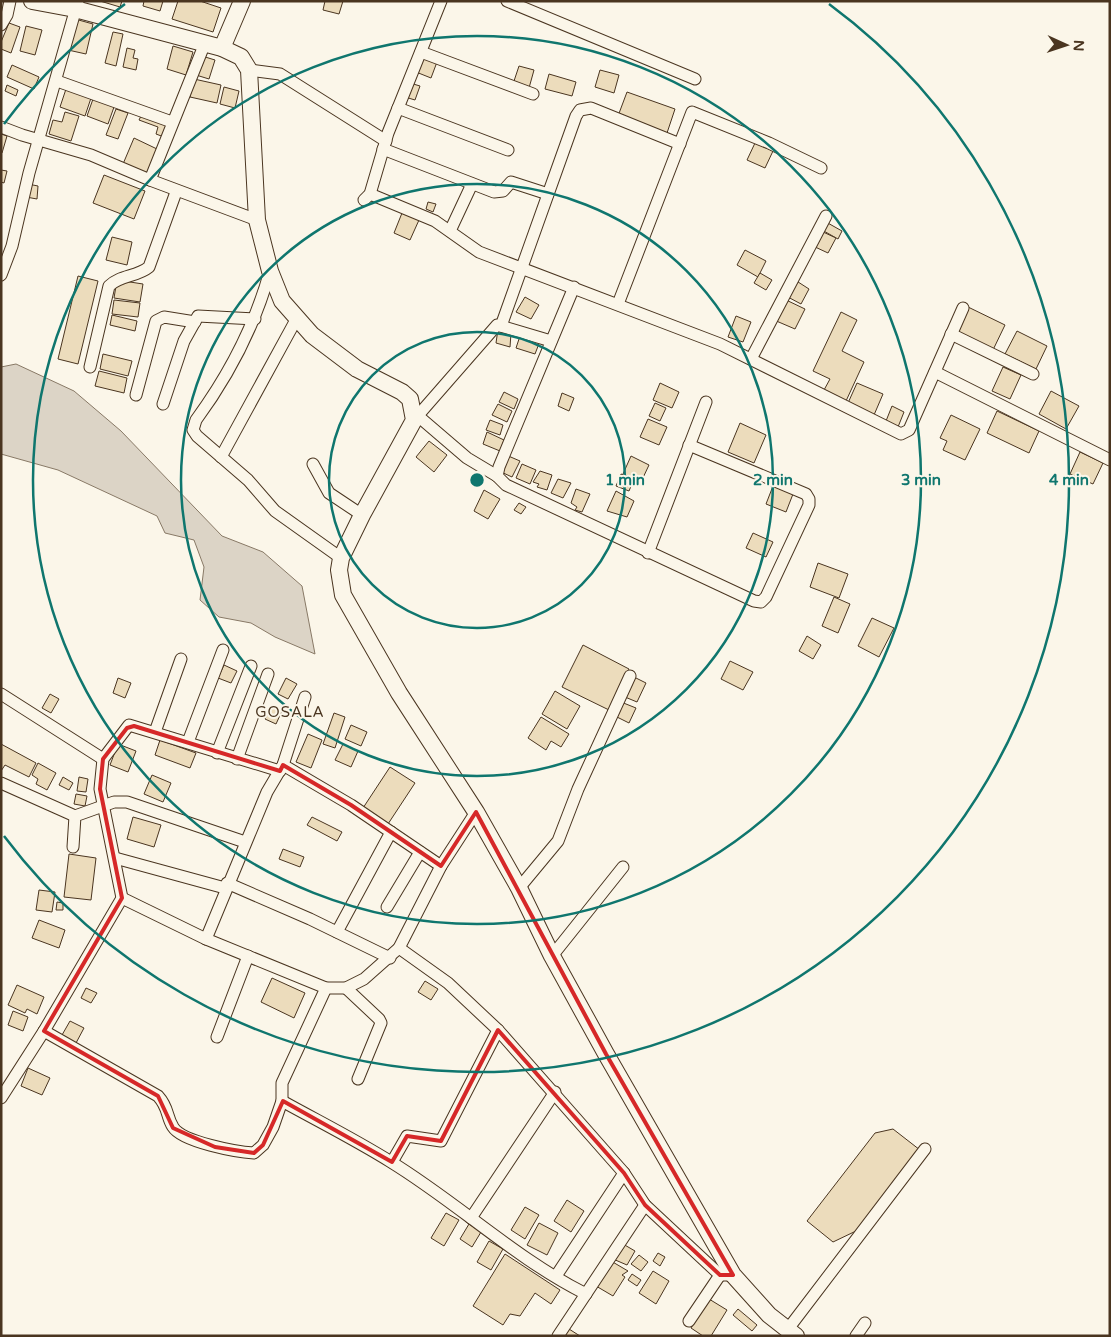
<svg xmlns="http://www.w3.org/2000/svg" width="1111" height="1337" font-family="'Varela Round',sans-serif">
	<style>
		.water { fill: #dcd4c6; stroke: #887966 }
		.building { fill: #ecdcbc; stroke: #4a3520 }
		.lines { fill: none; stroke-linecap: round; stroke-linejoin: round }
		.street-casing { stroke: #4a3520; stroke-width: 13 }
		.secondary-casing { stroke: #4a3520; stroke-width: 18 }
		.street { stroke: #fbf6e9; stroke-width: 11 }
		.secondary { stroke: #fbf6e9; stroke-width: 16 }
		.marked { fill: none; stroke: #d62828; stroke-width: 4; stroke-linejoin: round }
		.ring { fill: none; stroke: #0f766e; stroke-width: 2.5 }
		.labels { text-anchor: middle; dominant-baseline: central; stroke-width: 4; stroke-linejoin: round; paint-order: stroke }
		.quarter-label { font-size: 15px; letter-spacing: 1px; fill: #4a3520; stroke: #fbf6e9 }
		.centre { fill: #0f766e; stroke: #fbf6e9; stroke-width: 2.5 }
		.ring-label { font-size: 15px; text-anchor: middle; font-weight: bold; fill: #0f766e; stroke: #fbf6e9; stroke-width: 4; stroke-linejoin: round; paint-order: stroke }
	</style>
	<rect width="100%" height="100%" fill="#fbf6e9"/>
	<path class="water" d="M16,364L74,391L121,431L222,536L263,552L302,586L315,654L275,637L251,623L219,617L200,600L204,567L194,540L165,533L157,516L58,470L1,454V367Z"/>
	<g class="building">
		<path d="M100,1H122L120,7Z"/>
		<path d="M144,1H163L160,11L143,6Z"/>
		<path d="M178,1H200L221,8L213,32L172,19Z"/>
		<path d="M325,1H347H343L339,14L323,10Z"/>
		<path d="M75,19L93,24L86,54L68,50Z"/>
		<path d="M9,23L20,27L11,53L1,49V42Z"/>
		<path d="M26,26L42,30L35,55L20,51Z"/>
		<path d="M113,32L123,34L116,66L105,63Z"/>
		<path d="M173,46L193,52L186,75L167,69Z"/>
		<path d="M127,48L135,50L133,58L138,59L136,70L123,67Z"/>
		<path d="M202,56L215,60L209,79L196,75Z"/>
		<path d="M422,56L437,62L431,78L416,72Z"/>
		<path d="M12,65L39,77L34,89L7,77Z"/>
		<path d="M519,66L534,70L529,88L513,84Z"/>
		<path d="M600,70L619,75L614,93L595,87Z"/>
		<path d="M549,74L576,82L572,96L545,89Z"/>
		<path d="M194,79L221,85L217,103L190,97Z"/>
		<path d="M410,83L420,86L415,100L405,97Z"/>
		<path d="M7,85L18,90L16,96L5,91Z"/>
		<path d="M224,87L239,91L235,108L220,104Z"/>
		<path d="M66,89L91,98L85,116L60,107Z"/>
		<path d="M627,92L675,109L667,133L618,116Z"/>
		<path d="M93,99L114,107L108,124L87,116Z"/>
		<path d="M116,109L128,113L118,139L106,135Z"/>
		<path d="M65,112L79,116L71,141L49,134L53,120L62,122Z"/>
		<path d="M142,114L169,124L164,137L156,134L158,127L139,120Z"/>
		<path d="M1,134L7,136L2,153L1,152Z"/>
		<path d="M134,138L157,149L147,174L123,164Z"/>
		<path d="M755,143L773,151L765,168L747,160Z"/>
		<path d="M1,170L7,171L4,183L1,182Z"/>
		<path d="M104,175L145,191L134,219L93,203Z"/>
		<path d="M28,184L38,186L37,199L26,197Z"/>
		<path d="M428,202L436,204L433,212L426,209Z"/>
		<path d="M402,213L419,220L410,240L394,233Z"/>
		<path d="M826,222L842,231L838,239L822,230Z"/>
		<path d="M821,231L836,238L828,253L813,246Z"/>
		<path d="M112,237L132,242L127,265L106,260Z"/>
		<path d="M745,250L766,261L758,277L737,265Z"/>
		<path d="M760,273L772,280L766,290L754,283Z"/>
		<path d="M78,276L98,281L78,364L58,359Z"/>
		<path d="M117,280L143,284L140,302L114,298Z"/>
		<path d="M795,280L809,289L801,304L786,296Z"/>
		<path d="M525,297L539,305L531,319L516,312Z"/>
		<path d="M784,299L805,309L795,329L774,320Z"/>
		<path d="M114,300L140,303L138,317L112,314Z"/>
		<path d="M966,306L1005,325L992,352L953,333Z"/>
		<path d="M841,312L857,320L842,351L864,362L846,401L824,390L830,379L813,371Z"/>
		<path d="M112,315L137,321L135,331L110,325Z"/>
		<path d="M736,316L751,322L743,342L728,337Z"/>
		<path d="M498,329L511,333L510,347L496,343Z"/>
		<path d="M1017,331L1047,346L1036,369L1005,354Z"/>
		<path d="M520,336L540,341L535,354L516,348Z"/>
		<path d="M103,354L132,361L128,376L100,369Z"/>
		<path d="M1003,367L1021,375L1010,399L992,391Z"/>
		<path d="M99,371L127,378L124,393L95,386Z"/>
		<path d="M660,383L679,392L672,408L653,400Z"/>
		<path d="M857,383L883,394L874,415L848,403Z"/>
		<path d="M1051,391L1079,406L1066,429L1039,414Z"/>
		<path d="M504,392L518,399L514,409L499,402Z"/>
		<path d="M562,393L574,398L569,411L558,406Z"/>
		<path d="M655,403L666,408L660,421L649,416Z"/>
		<path d="M498,404L512,411L507,422L492,415Z"/>
		<path d="M892,406L904,412L898,427L886,421Z"/>
		<path d="M997,411L1039,431L1029,453L987,433Z"/>
		<path d="M951,415L980,429L965,460L943,450L947,441L940,438Z"/>
		<path d="M648,419L667,427L659,445L640,437Z"/>
		<path d="M490,420L503,425L500,435L486,430Z"/>
		<path d="M740,423L766,435L754,463L728,452Z"/>
		<path d="M487,432L504,440L500,451L483,444Z"/>
		<path d="M429,441L447,455L434,472L416,457Z"/>
		<path d="M1080,452L1103,463L1093,484L1070,474Z"/>
		<path d="M506,455L520,461L512,477L499,471Z"/>
		<path d="M631,456L649,465L641,482L623,474Z"/>
		<path d="M522,464L536,470L530,484L516,478Z"/>
		<path d="M540,471L552,475L547,490L537,487L539,484L533,482Z"/>
		<path d="M621,474L634,479L629,491L616,486Z"/>
		<path d="M558,479L571,483L563,498L551,493Z"/>
		<path d="M773,486L793,494L786,512L766,504Z"/>
		<path d="M576,489L590,494L582,512L575,510L577,507L571,503Z"/>
		<path d="M484,490L500,499L488,519L474,511Z"/>
		<path d="M616,491L634,501L627,517L607,511Z"/>
		<path d="M519,503L526,507L521,514L514,510Z"/>
		<path d="M753,533L773,542L766,557L746,548Z"/>
		<path d="M818,563L848,574L839,598L810,587Z"/>
		<path d="M834,597L850,604L838,633L822,626Z"/>
		<path d="M872,618L894,628L879,657L858,646Z"/>
		<path d="M807,636L821,645L813,659L799,651Z"/>
		<path d="M583,645L629,669L609,710L562,687Z"/>
		<path d="M730,661L753,672L743,690L721,679Z"/>
		<path d="M224,665L237,671L231,683L218,678Z"/>
		<path d="M634,677L646,683L637,702L625,697Z"/>
		<path d="M118,678L131,683L125,698L113,693Z"/>
		<path d="M286,678L297,684L288,699L278,694Z"/>
		<path d="M555,691L580,706L567,729L542,714Z"/>
		<path d="M50,694L59,699L51,713L42,708Z"/>
		<path d="M621,702L636,708L629,723L615,716Z"/>
		<path d="M271,706L282,711L276,724L265,719Z"/>
		<path d="M334,713L345,717L335,748L323,744Z"/>
		<path d="M541,717L569,734L561,747L551,741L546,750L528,738Z"/>
		<path d="M351,725L367,732L361,746L345,739Z"/>
		<path d="M308,734L322,740L311,768L296,762Z"/>
		<path d="M160,740L196,753L190,768L155,755Z"/>
		<path d="M1,744L36,763L29,777L5,765L1,771Z"/>
		<path d="M118,744L136,751L128,772L110,765Z"/>
		<path d="M343,744L358,751L351,767L335,760Z"/>
		<path d="M38,763L56,773L47,790L36,784L38,779L32,775Z"/>
		<path d="M390,767L415,783L388,824L363,808Z"/>
		<path d="M152,775L171,783L163,802L144,794Z"/>
		<path d="M63,777L73,783L69,790L59,785Z"/>
		<path d="M79,777L88,779L86,792L77,791Z"/>
		<path d="M76,794L87,796L85,806L74,804Z"/>
		<path d="M133,817L161,825L154,847L127,839Z"/>
		<path d="M312,817L342,832L337,841L307,825Z"/>
		<path d="M283,849L304,857L300,867L279,859Z"/>
		<path d="M69,854L96,858L91,900L64,897Z"/>
		<path d="M39,890L55,892L52,912L36,910Z"/>
		<path d="M57,902L63,903V910H56Z"/>
		<path d="M39,920L65,930L59,948L32,938Z"/>
		<path d="M272,978L305,993L294,1018L261,1002Z"/>
		<path d="M425,981L438,989L431,1000L418,992Z"/>
		<path d="M17,985L44,997L37,1014L27,1009L25,1013L8,1005Z"/>
		<path d="M86,988L97,993L91,1003L81,998Z"/>
		<path d="M13,1011L28,1017L23,1031L8,1025Z"/>
		<path d="M70,1021L84,1028L76,1043L62,1035Z"/>
		<path d="M28,1068L50,1078L42,1095L21,1086Z"/>
		<path d="M893,1129L920,1150L856,1231L833,1242L807,1221L875,1133Z"/>
		<path d="M567,1200L584,1211L571,1232L554,1221Z"/>
		<path d="M525,1207L539,1215L525,1239L511,1230Z"/>
		<path d="M446,1213L459,1220L444,1246L431,1238Z"/>
		<path d="M539,1223L558,1233L547,1255L527,1245Z"/>
		<path d="M469,1224L481,1232L472,1247L460,1239Z"/>
		<path d="M489,1241L503,1249L491,1270L477,1262Z"/>
		<path d="M623,1244L635,1251L627,1265L613,1259Z"/>
		<path d="M658,1253L665,1257L660,1266L653,1261Z"/>
		<path d="M505,1254L560,1290L551,1304L535,1293L520,1316L510,1314L503,1325L473,1306Z"/>
		<path d="M639,1255L648,1262L641,1271L631,1264Z"/>
		<path d="M611,1261L628,1271L622,1275L625,1277L613,1296L596,1286Z"/>
		<path d="M653,1271L669,1281L656,1304L639,1293Z"/>
		<path d="M632,1274L641,1280L637,1286L628,1280Z"/>
		<path d="M709,1299L727,1310L711,1336H703L691,1328Z"/>
		<path d="M738,1309L757,1325L752,1331L733,1315Z"/>
		<path d="M569,1329L580,1336H565Z"/>
	</g>
	<g class="lines">
		<g class="street-casing">
			<g id="street">
				<path d="M507,1L695,79"/>
				<path d="M1,25L7,15L10,1"/>
				<path d="M205,43L150,180L257,220"/>
				<path d="M421,52L533,94"/>
				<path d="M249,70L280,74L386,141"/>
				<path d="M57,81L172,122"/>
				<path d="M398,108L508,150"/>
				<path d="M1,127L22,135L91,155L150,180"/>
				<path d="M383,149L494,192L503,191L511,182L548,194"/>
				<path d="M370,194L435,221L479,252L720,344L901,434L909,430L963,308"/>
				<path d="M364,200L370,194L388,133L441,1"/>
				<path d="M450,231L472,184"/>
				<path d="M270,271C255,325 229,375 196,420L193,430L197,436L248,480L275,511L341,558"/>
				<path d="M1,275L12,246L29,173L78,1"/>
				<path d="M574,287L499,467L497,476L506,485L754,601L761,602L766,597L809,505V499L806,494L689,445"/>
				<path d="M618,304L692,112L769,143L821,168"/>
				<path d="M501,326L576,116L580,110L591,108L680,144"/>
				<path d="M951,334L1033,374"/>
				<path d="M751,359L826,216"/>
				<path d="M90,367L109,286C120,275 137,277 149,267L176,192"/>
				<path d="M935,372L1110,460"/>
				<path d="M136,395L156,321L164,317L195,322"/>
				<path d="M163,404L184,341L198,316L255,319"/>
				<path d="M418,416L467,458L497,476"/>
				<path d="M414,420L497,325L551,341"/>
				<path d="M221,457L297,318"/>
				<path d="M313,464L329,493L362,515"/>
				<path d="M648,553L706,402"/>
				<path d="M1,694L103,759"/>
				<path d="M155,732L181,659"/>
				<path d="M188,742L223,650"/>
				<path d="M217,753L251,666"/>
				<path d="M237,759L268,674"/>
				<path d="M283,765L351,805L441,866"/>
				<path d="M1,783L75,816"/>
				<path d="M73,847L75,816L114,802H127L245,842"/>
				<path d="M115,858L225,888"/>
				<path d="M227,883L310,919L390,958"/>
				<path d="M519,888L558,841L578,789L630,676"/>
				<path d="M122,898L100,789L103,759L129,725L280,771"/>
				<path d="M387,907L420,852"/>
				<path d="M337,932L391,832"/>
				<path d="M206,939L267,792L283,765L305,697"/>
				<path d="M399,948L448,983L498,1030L624,1173L645,1205L720,1275H733"/>
				<path d="M552,956L623,867"/>
				<path d="M346,988L379,1019L381,1023L358,1079"/>
				<path d="M44,1031L158,1096C169,1108 166,1116 173,1127C182,1142 237,1152 254,1153L263,1145L273,1127L282,1101V1083L326,988"/>
				<path d="M217,1037L248,956"/>
				<path d="M1,1098L44,1031L122,898L206,939L326,988H346L364,979L399,948L441,866L476,812"/>
				<path d="M282,1101C318,1121 356,1140 391,1162C458,1203 516,1259 586,1294"/>
				<path d="M392,1162L407,1136L441,1141L498,1030"/>
				<path d="M471,1218L555,1092"/>
				<path d="M556,1276L624,1173"/>
				<path d="M689,1321L720,1275"/>
				<path d="M788,1329L925,1149"/>
				<path d="M558,1336L645,1205"/>
				<path d="M856,1336L865,1323"/>
			</g>
		</g>
		<g class="secondary-casing">
			<g id="secondary">
				<path d="M32,1L75,9L222,48L241,57L249,70L257,220L270,271L282,301L312,335L357,369L402,392L410,399L414,420L362,515L341,558L339,570L343,595L399,693L476,812L519,888L552,956L606,1054L733,1275L769,1315L796,1336"/>
				<path d="M222,48L242,1"/>
			</g>
		</g>
		<use href="#street" class="street"/>
		<use href="#secondary" class="secondary"/>
	</g>
	<path class="marked" d="M134,726L280,771L283,765L351,805L441,866L476,812L606,1054L733,1275H720L645,1205L624,1173L498,1030L441,1141L407,1136L392,1162L283,1101L263,1145L254,1153L215,1147L173,1128L158,1096L44,1031L122,898L100,789L103,759L127,728Z"/>
	<g class="ring">
		<circle cx="477" cy="480" r="148"/>
		<circle cx="477" cy="480" r="296"/>
		<circle cx="477" cy="480" r="444"/>
		<path d="M4 124A592 592 0 0 1 125 4M829 4A592 592 0 1 1 4 836"/>
	</g>
	<g class="labels">
		<g class="quarter-label">
			<text x="290" y="712">GOSALA</text>
		</g>
	</g>
	<circle cx="477" cy="480" r="8" class="centre"/>
	<g class="ring-label">
		<text x="625" y="485">1 min</text>
		<text x="773" y="485">2 min</text>
		<text x="921" y="485">3 min</text>
		<text x="1069" y="485">4 min</text>
	</g>
	<rect width="1111" height="1337" fill="none" stroke="#4a3520" stroke-width="5"/>
	<g transform="translate(1066 45) rotate(93)" stroke="#fbf6e9" stroke-width="4" paint-order="stroke">
	<path d="M0-4L9 19L0 12L-9 19Z" fill="#4a3520"/>
	<text y="-8" font-size="14" font-weight="bold" text-anchor="middle" fill="#4a3520">N</text>
	</g>
</svg>
